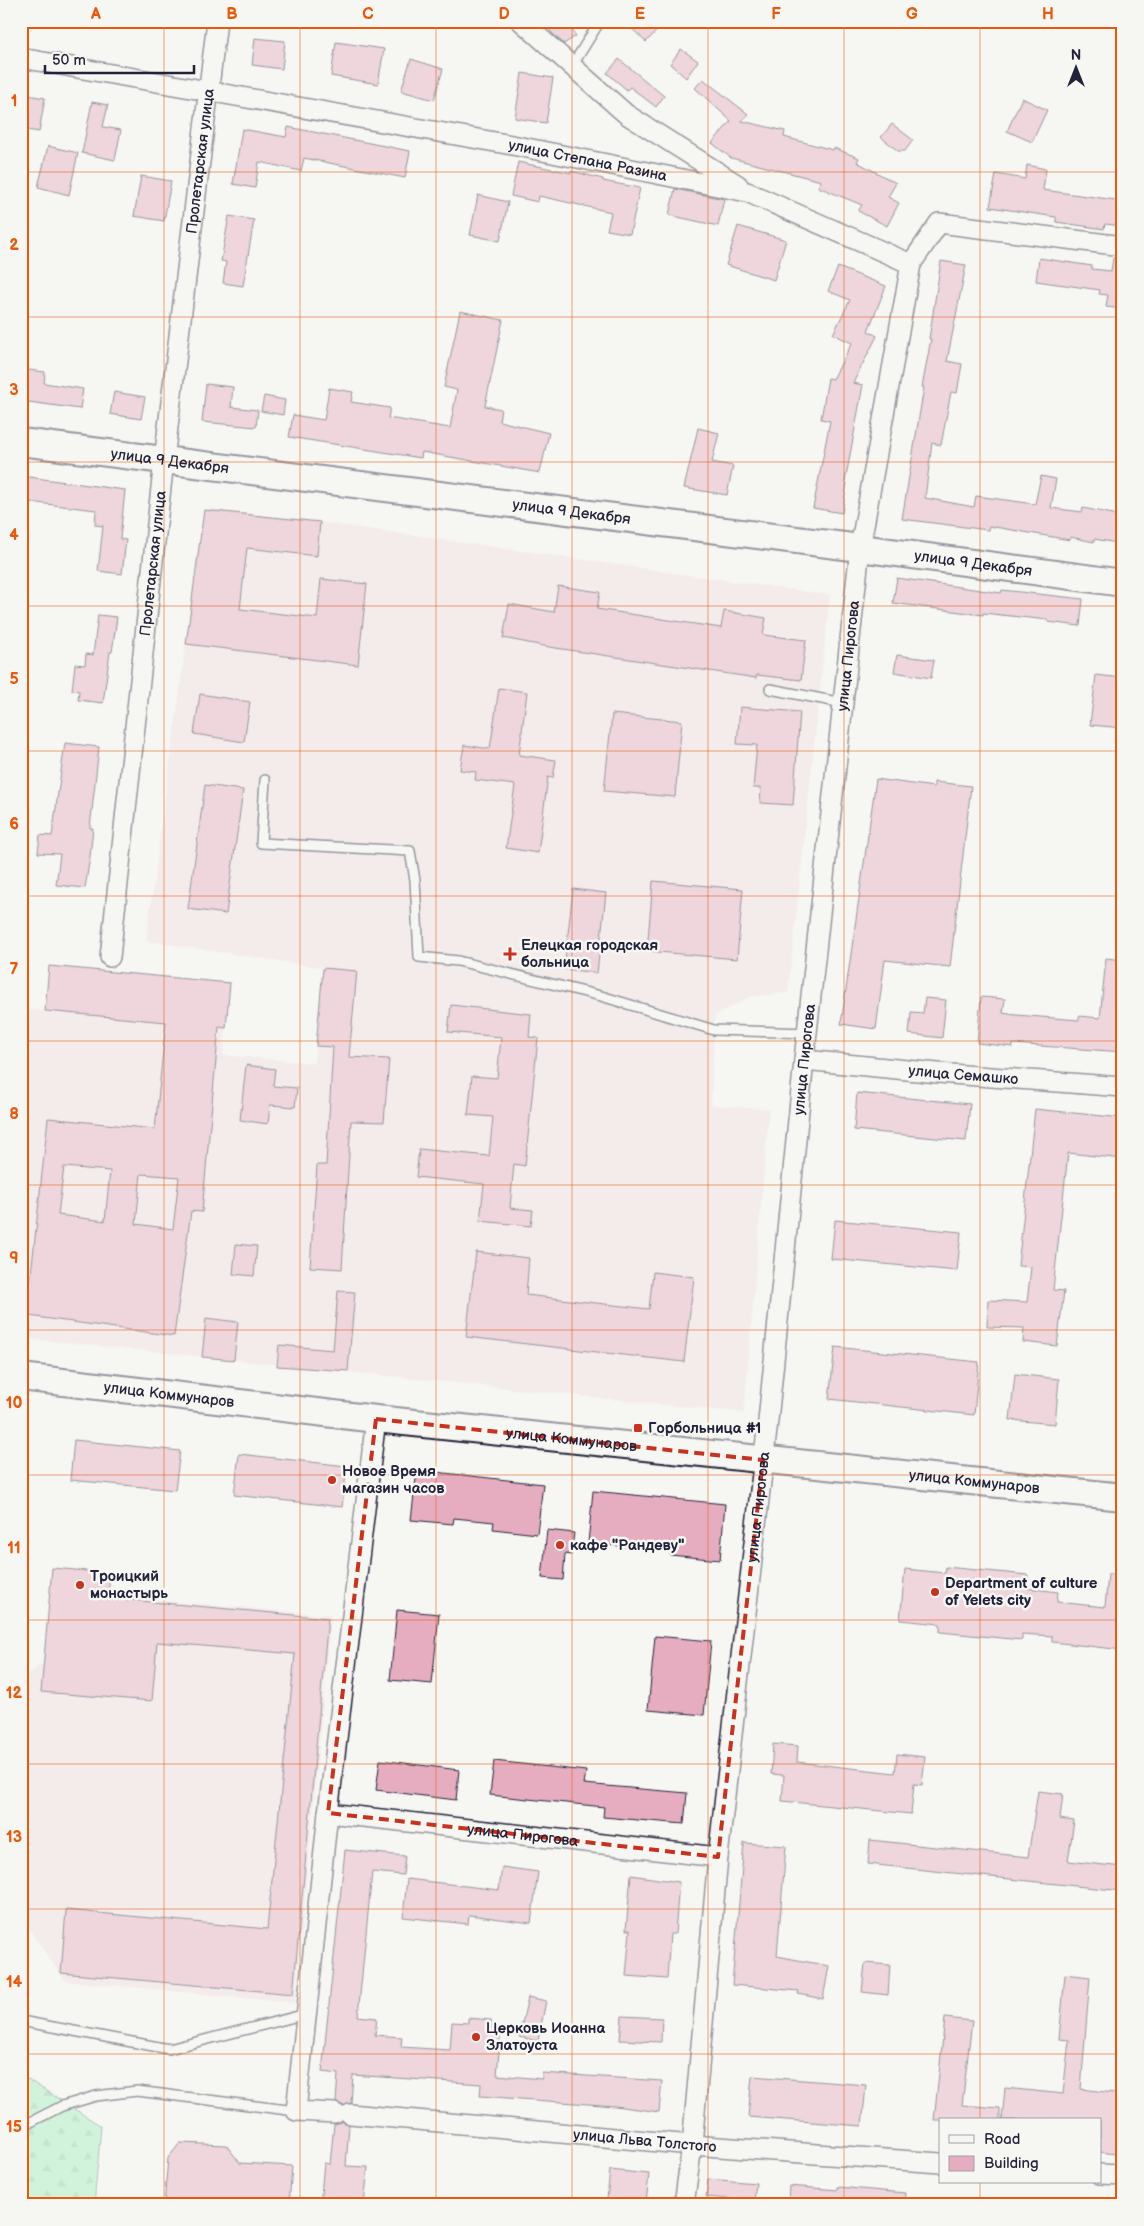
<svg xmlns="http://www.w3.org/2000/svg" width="1144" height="2226" font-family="'Balsamiq Sans',sans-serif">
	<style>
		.built { fill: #f1e0e3 }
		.forest { fill: url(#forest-firs); stroke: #64897c }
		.building { fill: #e6adc0; stroke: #22223b; fill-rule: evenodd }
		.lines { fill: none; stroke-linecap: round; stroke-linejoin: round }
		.lane-casing { stroke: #22223b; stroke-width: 12 }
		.street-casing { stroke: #22223b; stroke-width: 22 }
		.secondary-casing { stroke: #22223b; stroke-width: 30 }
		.lane { stroke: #f6f6f2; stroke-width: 9 }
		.street { stroke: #f6f6f2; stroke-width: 19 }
		.secondary { stroke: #f6f6f2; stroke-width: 26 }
		.marked { fill: none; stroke: #c8321e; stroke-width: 4; stroke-dasharray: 10 6; stroke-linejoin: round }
		.grid { fill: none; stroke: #e8590c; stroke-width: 1; stroke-opacity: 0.55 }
		.poi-dot { fill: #c8321e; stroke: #f6f6f2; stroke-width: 2 }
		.labels { text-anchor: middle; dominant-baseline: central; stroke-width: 5; stroke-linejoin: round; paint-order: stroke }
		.street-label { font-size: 15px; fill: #22223b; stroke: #f6f6f2 }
		.poi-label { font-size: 15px; font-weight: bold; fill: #22223b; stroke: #f6f6f2; text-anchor: start }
		.neatline { fill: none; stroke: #e8590c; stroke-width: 2 }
		.grid-label { font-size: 16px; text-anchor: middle; font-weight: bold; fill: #e8590c }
	</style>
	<defs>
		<pattern id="forest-firs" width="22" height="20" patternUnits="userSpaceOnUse" patternTransform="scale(1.25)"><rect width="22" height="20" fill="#a7f0be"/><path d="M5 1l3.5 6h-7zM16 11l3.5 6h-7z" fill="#8fcea4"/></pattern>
	</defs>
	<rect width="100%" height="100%" fill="#f6f6f2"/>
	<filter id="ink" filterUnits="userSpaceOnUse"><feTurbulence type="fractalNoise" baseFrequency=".02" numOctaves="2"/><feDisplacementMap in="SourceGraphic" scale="10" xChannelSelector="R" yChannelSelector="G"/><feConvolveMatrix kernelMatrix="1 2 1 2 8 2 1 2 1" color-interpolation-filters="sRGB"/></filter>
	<g filter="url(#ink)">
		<g class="built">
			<path d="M204,509L320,522L830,595L788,993L749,997L715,1016L711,1105L769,1109L744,1413L21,1338V1009L45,1011L49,966L230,983L223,1055L314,1063L323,968L146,941Z"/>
			<path d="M108,1596L331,1615L295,2003L65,1981L21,1918V1680L43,1663L48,1616Z"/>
		</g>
		<path class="forest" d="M21,2075L101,2126L94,2205H21Z"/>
		<g class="building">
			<path d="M543,21H566L576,36L564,44L552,33Z"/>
			<path d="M624,21H666L646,42Z"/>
			<path d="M255,38L285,41L282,69L252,65Z"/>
			<path d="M336,42L384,49L378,84L331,76Z"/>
			<path d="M681,49L698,61L686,78L670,64Z"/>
			<path d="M411,59L443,69L434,100L401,91Z"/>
			<path d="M619,59L664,96L656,107L630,87L627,90L607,73Z"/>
			<path d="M522,73L553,78L546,123L515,118Z"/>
			<path d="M703,79L748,114L742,121L785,131L784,137L833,150L834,148L859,158L857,162L896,183L888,197L899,203L887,226L858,211L862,205L818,187L821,181L731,158L712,143L731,121L695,88Z"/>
			<path d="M21,94L45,98L39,132L21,129Z"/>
			<path d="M1022,98L1047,110L1032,142L1007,131Z"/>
			<path d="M92,102L108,105L103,127L121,130L115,160L82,153Z"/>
			<path d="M892,124L913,140L905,151H898L881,137Z"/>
			<path d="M288,127L410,151L405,178L304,158L301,171L259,162L255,188L233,184L242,129L286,137Z"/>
			<path d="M48,146L78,153L69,195L38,187Z"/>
			<path d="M518,162L571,173V171L603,179V181L640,188L630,234L607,230L611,212L539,196L538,202L511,196Z"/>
			<path d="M1027,165L1046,169L1043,190L1123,201V226L1105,224L1104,229L1056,222V217L990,207L996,174L1025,179Z"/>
			<path d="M141,176L171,181L164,221L134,216Z"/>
			<path d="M675,189L724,199L718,226L669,215Z"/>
			<path d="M478,195L508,202L500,241L470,235Z"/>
			<path d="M229,216L254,220L243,286L223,283L226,262L221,261Z"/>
			<path d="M738,226L786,240L774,280L726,265Z"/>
			<path d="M1039,258L1092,266V269L1111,271L1113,258H1123V309L1106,307L1108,295L1099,294L1100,290L1036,281Z"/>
			<path d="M941,261L966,265L947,361L962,364L957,393L951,392L941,445L932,443L925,498L974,507L976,496L1035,504L1041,476L1056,479L1051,508L1082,512L1083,508L1123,516V544L1094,539V542L1070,537V540L989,526L988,530L902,519L924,387H922L931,339H929Z"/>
			<path d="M838,267L886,286L868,331L877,336L853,383L863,385L845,482L847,483L842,513L813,508L830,421L821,419L828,378L833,379L852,343L833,334L850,300L828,291Z"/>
			<path d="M460,311L503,320L485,406L501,409L499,421L549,433L540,473L422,452L421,458L289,437L293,415L324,420L329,388L353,392L351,402L390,408L388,418L450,428L457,390L444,387Z"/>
			<path d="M21,369L45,372L44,383L83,389L80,409L21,401Z"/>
			<path d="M206,384L233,387L231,407L258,410L256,427L202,422Z"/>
			<path d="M114,392L145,397L141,419L110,414Z"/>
			<path d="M264,396L285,400L283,415L261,411Z"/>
			<path d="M698,428L719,433L712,462L733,466L727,495L684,488Z"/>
			<path d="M21,476L125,490L120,539L126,540L122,574L98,571L103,526L95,525L96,510L21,501Z"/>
			<path d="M204,510L320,522L317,556L247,548L240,609L317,618L321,579L367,584L358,665L186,644Z"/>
			<path d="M897,578L1001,593L1002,590L1083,599L1080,626L1048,622V620L983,613V615L893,603Z"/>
			<path d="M558,586L600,592L597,609L721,628L724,611L766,618L763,635L806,640L801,680L757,675L756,678L549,647L503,638L509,604L554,612Z"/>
			<path d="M98,615L117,617L112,652H110L103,703L78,700L79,691L72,690L75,664L85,665L86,654L93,655Z"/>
			<path d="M897,655L934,660L931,678L894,672Z"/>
			<path d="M1096,675L1123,678V728L1090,725Z"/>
			<path d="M499,688L527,692L519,755L556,760L553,778L548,777L538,853L506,848L515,785L475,780L476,772L460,770L464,745L490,749Z"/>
			<path d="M200,694L250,702L244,742L194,734Z"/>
			<path d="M740,707L800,712L793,805L760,803L761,788H753L757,745L737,744Z"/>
			<path d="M612,714L682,721L675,797L604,791Z"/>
			<path d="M65,743L99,747L90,828H93L90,857L85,888L56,885L60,854L38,853L40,835L52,836Z"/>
			<path d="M876,779L934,787V782L971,786L950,967L885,960L876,1029L841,1024Z"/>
			<path d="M205,785L243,790L226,914L188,909Z"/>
			<path d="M653,881L743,889L737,959L647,951Z"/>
			<path d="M573,889L606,893L597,973L564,969Z"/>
			<path d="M1106,958L1123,960V1052L1013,1044V1047L977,1043L981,997L1005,999L1003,1013L1016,1015L1079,1020V1016L1100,1018Z"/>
			<path d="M49,966L230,983L226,1028L219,1027L202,1212L191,1211L174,1336L21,1315V1283L30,1284L48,1118L155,1129L166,1022L45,1011ZM64,1167L110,1171L105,1221L58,1215ZM141,1174L179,1177L173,1229L136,1224Z"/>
			<path d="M323,968L357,971L349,1057L389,1059L384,1122L351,1121L342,1269L310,1267L317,1165H326L333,1047L316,1046Z"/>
			<path d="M925,998L946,1000L942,1038L909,1034L911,1012L923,1013Z"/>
			<path d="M451,1005L531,1014L529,1037L538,1038L525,1166L514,1164L510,1208L533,1210L531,1226L480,1221L484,1184L416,1177L419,1149L489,1156L493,1117L468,1115L472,1076L497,1078L501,1037L448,1032Z"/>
			<path d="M246,1065L275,1069L273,1086L297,1088L295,1107L270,1105L268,1124L240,1120Z"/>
			<path d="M857,1093L970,1104L966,1141L854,1130Z"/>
			<path d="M1035,1109L1123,1118V1159L1068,1153L1053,1290L1064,1291L1057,1346L1023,1342L1024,1328L987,1327L988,1300L1027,1302L1031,1267L1018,1266Z"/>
			<path d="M835,1220L961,1232L957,1271L831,1259Z"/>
			<path d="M236,1244L257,1246L254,1276L233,1274Z"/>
			<path d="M476,1252L529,1258L526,1295L649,1309L653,1272L694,1277L684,1362L466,1337Z"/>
			<path d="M338,1291L355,1292L348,1371L277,1366L279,1345L333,1350Z"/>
			<path d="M206,1318L238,1322L234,1360L202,1357Z"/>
			<path d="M835,1347L979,1362L974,1415L829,1399Z"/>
			<path d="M1015,1374L1059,1379L1055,1424L1010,1420Z"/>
			<path d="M74,1440L180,1451L175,1490L70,1480Z"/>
			<path d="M239,1454L347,1466L342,1507L234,1495Z"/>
			<path d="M417,1470L543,1484L537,1534L493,1529L494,1522L454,1518L453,1524L411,1520Z"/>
			<path d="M593,1491L725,1504L720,1560L670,1555L671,1545L630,1542V1547L588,1543Z"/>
			<path d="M547,1530L574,1533L571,1555L565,1554L563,1580L542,1578Z"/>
			<path d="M946,1567L1028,1575L1026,1588L1058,1592L1057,1602L1105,1607L1108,1574L1123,1575V1650L1052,1642V1636L1022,1634V1640L940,1632V1624L900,1620L905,1569L945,1573Z"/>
			<path d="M52,1568L110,1573L108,1598L328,1618L293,1994L61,1973L66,1910L267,1929L295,1654L157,1642L152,1701L41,1692Z"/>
			<path d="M397,1610L439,1614L432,1684L390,1680Z"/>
			<path d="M655,1636L711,1641L704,1715L648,1710Z"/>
			<path d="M773,1744L798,1746L797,1762L895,1773L897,1754L925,1757L922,1785L914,1784L911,1814L782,1801L784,1775L771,1774Z"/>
			<path d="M380,1760L459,1770L456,1800L376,1790Z"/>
			<path d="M494,1761L586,1771L584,1784L687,1793L684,1824L603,1817L604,1807L490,1795Z"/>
			<path d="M1038,1791L1063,1794L1060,1819L1074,1821L1068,1861L1123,1867V1891L868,1864L870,1840L1028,1857Z"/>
			<path d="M744,1843L786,1846L777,1956L829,1966L823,1999L798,1994L799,1991L732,1985Z"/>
			<path d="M345,1850L405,1856L403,1875L372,1872L358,2016L377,2018L375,2035L402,2037L401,2047L450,2050L452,2022L468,2023V2018L491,2020V2027L501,2028L497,2075L542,2079V2073L662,2081L659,2112L615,2106L480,2096L481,2084L353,2075L351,2103L343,2106L336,2102L338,2074L322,2072Z"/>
			<path d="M502,1867L538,1872L531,1923L469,1915L468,1924L403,1917L407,1879L499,1890Z"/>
			<path d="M631,1875L679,1882L675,1934H670L667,1979L626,1976L630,1930H626Z"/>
			<path d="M865,1963L890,1965L888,1995L862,1992Z"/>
			<path d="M1065,1974L1090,1977L1081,2089L1123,2094V2155L1100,2152V2120H1002L1005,2088L1063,2094L1069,2040L1059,2039Z"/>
			<path d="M528,1997L546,2001L538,2041L519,2037Z"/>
			<path d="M622,2016L662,2018L661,2042L620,2040Z"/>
			<path d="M945,2018L972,2021L962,2105L1000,2108V2120H934Z"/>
			<path d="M752,2076L866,2085L862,2126L748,2117Z"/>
			<path d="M342,2121L349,2125L346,2166L368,2167L364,2205H320L324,2163L330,2164L334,2124Z"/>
			<path d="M180,2143L226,2145L240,2163L292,2166L289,2205H164L168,2158Z"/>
			<path d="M610,2170L649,2174L646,2204L607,2199Z"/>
			<path d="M708,2179L756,2183L754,2201L706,2197Z"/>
			<path d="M789,2186L838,2190V2187L905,2193L904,2205H788Z"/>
		</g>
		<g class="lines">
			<g class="lane-casing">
				<g id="lane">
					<path d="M572,66L600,21"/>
					<path d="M770,689L843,703"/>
					<path d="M265,780L261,843L410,851L415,880L419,957L458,961L601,996L714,1030L807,1033"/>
					<path d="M21,2021L169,2049L306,2014"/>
					<path d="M21,2127L62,2106L96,2096L137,2091L296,2111"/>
				</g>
			</g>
			<g class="street-casing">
				<g id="street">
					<path d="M521,21L626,114L738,185"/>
					<path id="s1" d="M21,58L512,145L747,192L911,264L939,223L1123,246"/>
					<path id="s2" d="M110,957L164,460L217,21"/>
					<path id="s3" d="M804,1060L938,1073L1123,1087"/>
					<path id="s4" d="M328,1813L718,1857"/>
					<path d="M335,2113L296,2111L328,1813L376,1419"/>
					<path id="s5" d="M350,2114L692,2145L940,2163"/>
					<path d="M1100,2174L1123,2175"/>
					<path id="s6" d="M684,2205L692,2145L718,1857L768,1421L804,1060L860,548L911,264"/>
				</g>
			</g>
			<g class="secondary-casing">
				<g id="secondary">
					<path id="s7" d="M21,442L860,548L1123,583"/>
					<path id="s8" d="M21,1377L376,1419L1123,1497"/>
				</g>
			</g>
			<use href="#lane" class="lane"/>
			<use href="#street" class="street"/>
			<use href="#secondary" class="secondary"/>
		</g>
	</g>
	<path d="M0 0H1144V2226H0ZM376,1419L763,1460L718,1857L328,1813Z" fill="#f6f6f2" fill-opacity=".55" fill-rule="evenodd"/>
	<path class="marked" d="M376,1419L763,1460L718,1857L328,1813Z"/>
	<path class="grid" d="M164,21V2205M300,21V2205M436,21V2205M572,21V2205M708,21V2205M844,21V2205M980,21V2120M21,172H1123M21,317H1123M21,462H1123M21,606H1123M21,751H1123M21,896H1123M21,1041H1123M21,1185H1123M21,1330H1123M21,1475H1123M21,1620H1123M21,1764H1123M21,1909H1123M21,2054H1123M980,2182V2205"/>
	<g class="poi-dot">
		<path d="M507.5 946.5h5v5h5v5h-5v5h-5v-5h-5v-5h5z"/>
		<rect x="633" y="1423" width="10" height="10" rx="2.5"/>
		<circle cx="332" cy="1480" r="5"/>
		<circle cx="560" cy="1545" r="5"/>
		<circle cx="80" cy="1585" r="5"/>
		<circle cx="935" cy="1592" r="5"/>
		<circle cx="476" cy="2037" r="5"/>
	</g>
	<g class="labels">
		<g class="street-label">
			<text stroke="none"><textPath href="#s1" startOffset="576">улица Степана Разина</textPath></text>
			<text stroke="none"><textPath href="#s2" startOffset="801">Пролетарская улица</textPath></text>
			<text stroke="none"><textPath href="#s7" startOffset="150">улица 9 Декабря</textPath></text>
			<text stroke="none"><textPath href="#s7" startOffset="555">улица 9 Декабря</textPath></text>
			<text stroke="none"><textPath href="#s2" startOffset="396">Пролетарская улица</textPath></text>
			<text stroke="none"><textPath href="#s7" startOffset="960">улица 9 Декабря</textPath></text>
			<text stroke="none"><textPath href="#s6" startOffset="1558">улица Пирогова</textPath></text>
			<text stroke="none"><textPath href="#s6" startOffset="1152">улица Пирогова</textPath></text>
			<text stroke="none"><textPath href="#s3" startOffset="160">улица Семашко</textPath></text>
			<text stroke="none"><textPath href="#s8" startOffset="149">улица Коммунаров</textPath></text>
			<text stroke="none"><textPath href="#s8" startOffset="554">улица Коммунаров</textPath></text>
			<text stroke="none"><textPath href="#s8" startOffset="959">улица Коммунаров</textPath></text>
			<text stroke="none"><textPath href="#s6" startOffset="702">улица Пирогова</textPath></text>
			<text stroke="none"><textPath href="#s4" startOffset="196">улица Пирогова</textPath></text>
			<text stroke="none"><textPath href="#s5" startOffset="296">улица Льва Толстого</textPath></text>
		</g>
		<g class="poi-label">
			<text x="521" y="945">Елецкая городская<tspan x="521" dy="17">больница</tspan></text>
			<text x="648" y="1428">Горбольница #1</text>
			<text x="342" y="1471">Новое Время<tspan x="342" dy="17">магазин часов</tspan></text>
			<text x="570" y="1545">кафе "Рандеву"</text>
			<text x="90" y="1576">Троицкий<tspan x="90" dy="17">монастырь</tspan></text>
			<text x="945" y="1583">Department of culture<tspan x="945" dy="17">of Yelets city</tspan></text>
			<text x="486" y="2028">Церковь Иоанна<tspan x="486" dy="17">Златоуста</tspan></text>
		</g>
	</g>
	<rect width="1144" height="2226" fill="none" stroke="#f6f6f2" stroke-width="55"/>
	<rect x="939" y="2118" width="162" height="65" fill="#f6f6f2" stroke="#a1a1a9"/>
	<rect x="949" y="2135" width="25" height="8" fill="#f6f6f2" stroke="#a1a1a9"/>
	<text x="984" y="2144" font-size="15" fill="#22223b">Road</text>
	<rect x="949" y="2156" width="25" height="15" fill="#e6adc0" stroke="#a1a1a9"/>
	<text x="984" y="2168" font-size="15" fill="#22223b">Building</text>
	<g transform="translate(1076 68)" stroke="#f6f6f2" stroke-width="4" paint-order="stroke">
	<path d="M0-4L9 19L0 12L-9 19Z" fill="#22223b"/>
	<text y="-8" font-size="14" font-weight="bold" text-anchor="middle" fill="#22223b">N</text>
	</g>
	<path d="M45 65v8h149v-8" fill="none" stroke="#22223b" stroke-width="2.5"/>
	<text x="52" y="65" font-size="15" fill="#22223b" stroke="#f6f6f2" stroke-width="4" paint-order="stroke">50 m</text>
	<rect x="28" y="28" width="1088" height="2170" class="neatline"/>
	<g class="grid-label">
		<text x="96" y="19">A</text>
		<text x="232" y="19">B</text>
		<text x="368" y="19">C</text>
		<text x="504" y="19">D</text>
		<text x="640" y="19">E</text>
		<text x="776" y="19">F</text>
		<text x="912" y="19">G</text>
		<text x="1048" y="19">H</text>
		<text x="14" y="106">1</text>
		<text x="14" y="250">2</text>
		<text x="14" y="395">3</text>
		<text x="14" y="540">4</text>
		<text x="14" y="684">5</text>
		<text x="14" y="829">6</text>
		<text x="14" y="974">7</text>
		<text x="14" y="1119">8</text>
		<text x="14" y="1263">9</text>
		<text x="14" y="1408">10</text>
		<text x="14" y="1553">11</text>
		<text x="14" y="1698">12</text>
		<text x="14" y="1842">13</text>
		<text x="14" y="1987">14</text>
		<text x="14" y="2132">15</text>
	</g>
</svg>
